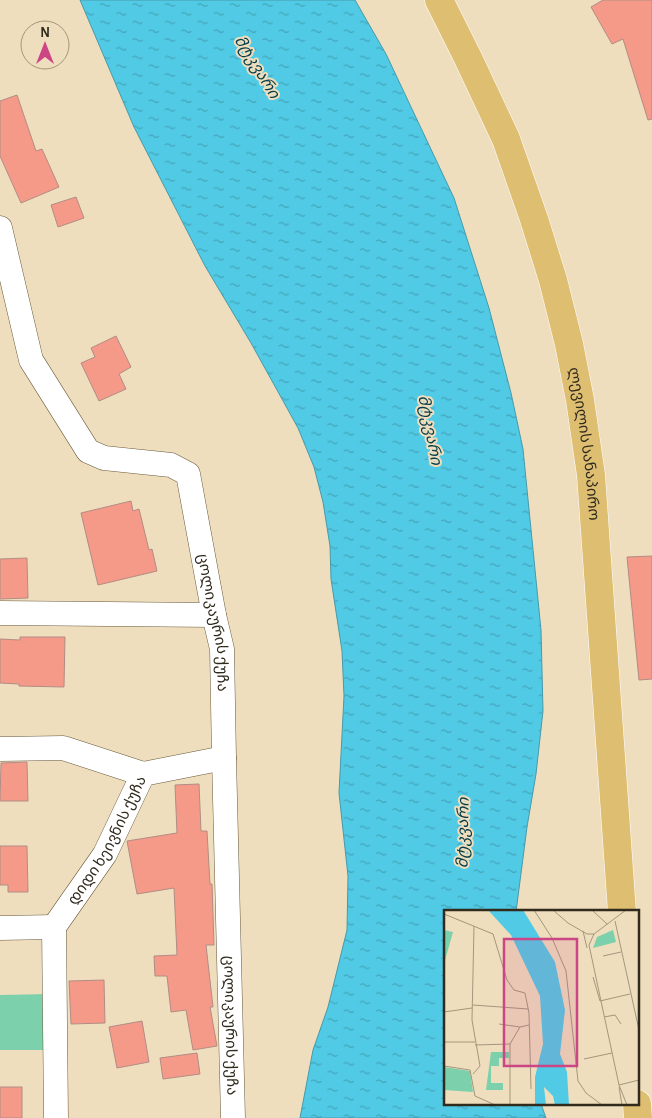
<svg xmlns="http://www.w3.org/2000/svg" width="652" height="1118" font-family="'Alegreya Sans','Noto Sans Georgian',sans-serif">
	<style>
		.grass { fill: #7cd0ab }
		.water { fill: url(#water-ripples); stroke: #479aa9 }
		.building { fill: #f59a88; stroke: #b28c84 }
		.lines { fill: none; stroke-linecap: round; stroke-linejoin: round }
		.minor-casing { stroke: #685a3c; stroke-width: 25 }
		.major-casing { stroke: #fff; stroke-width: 29 }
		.minor { stroke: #fff; stroke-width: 24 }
		.major { stroke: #debe71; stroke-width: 28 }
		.labels { text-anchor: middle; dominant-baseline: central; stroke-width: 4; stroke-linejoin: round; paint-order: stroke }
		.street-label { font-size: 15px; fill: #312b1e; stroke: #efdebd }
		.water-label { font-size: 16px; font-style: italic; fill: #053e4a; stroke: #efdebd }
		.inset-road { fill: none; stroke: #a3967d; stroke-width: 1 }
		.view { fill: #cc4585; fill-opacity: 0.15; stroke: #cc4585; stroke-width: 2.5 }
		.inset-edge { fill: none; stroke: #312b1e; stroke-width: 2.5 }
	</style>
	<defs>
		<pattern id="water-ripples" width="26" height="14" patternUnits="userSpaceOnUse" patternTransform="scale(1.25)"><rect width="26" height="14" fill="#51cae5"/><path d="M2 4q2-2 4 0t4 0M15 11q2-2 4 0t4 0" fill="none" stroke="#44a4b9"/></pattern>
	</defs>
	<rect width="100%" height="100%" fill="#efdebd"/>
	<path class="grass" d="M50,994L51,1050H0V995Z"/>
	<path class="water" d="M80,0H355L386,54L454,198L489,308L511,393L523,449L541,630L543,711L536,774L527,827L516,912H446V1104H541L546,1118H300L313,1050L328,1007L347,930L348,876L339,793L344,696L342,651L331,579L330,546L323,502L314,467L298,428L251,343L205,266L134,127Z"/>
	<g class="building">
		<path d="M603,0H652V119L648,120L623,39L612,44L591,7Z"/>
		<path d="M17,95L36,151L42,149L59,187L21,203L0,156V101Z"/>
		<path d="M76,197L84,218L58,227L51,205Z"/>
		<path d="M116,336L131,367L119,374L126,389L99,401L81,363L95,357L91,348Z"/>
		<path d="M131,501L133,511L139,509L149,550L152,549L157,571L98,585L81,513Z"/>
		<path d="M652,556V679L639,680L627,557Z"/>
		<path d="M27,558L28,598L0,599V559Z"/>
		<path d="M20,637H65L64,687L19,686V684L0,683V639L20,640Z"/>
		<path d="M27,762L28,801H0L1,763Z"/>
		<path d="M199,784L201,831H207L210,884H212L214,945H206L213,1007H210L217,1046L193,1050L186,1010L171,1012L167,976H155L154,956L177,955L174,888L137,894L127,841L177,833L175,785Z"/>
		<path d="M0,846H27L28,892H8V885H0Z"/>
		<path d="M104,980L105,1023L71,1024L69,981Z"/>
		<path d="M142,1021L149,1062L117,1068L109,1027Z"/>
		<path d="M197,1053L200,1074L163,1079L160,1058Z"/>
		<rect x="0" y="1087" width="22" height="31"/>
	</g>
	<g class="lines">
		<g class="minor-casing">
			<g id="minor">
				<path id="s1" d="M0,228L31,360L88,451L104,458L171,465L188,474L214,615L222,649L224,758L233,1118"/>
				<path d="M0,613L214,615"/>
				<path d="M0,749L63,748L143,774"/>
				<path id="s2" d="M54,927L105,854L143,774L224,758"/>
				<path d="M54,927L56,1118"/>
				<path d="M0,928L54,927"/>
			</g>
		</g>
		<g class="major-casing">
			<g id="major">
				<path id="s3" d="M439,0L468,58L506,139L534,219L553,280L569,344L580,400L591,475L622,912"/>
				<path d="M637,1104L638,1118"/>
			</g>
		</g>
		<use href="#minor" class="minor"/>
		<use href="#major" class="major"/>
	</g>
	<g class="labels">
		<g class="street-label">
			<text stroke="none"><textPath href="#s3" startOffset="470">ლევილის სანაპირო</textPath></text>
			<text stroke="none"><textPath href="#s1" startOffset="498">ცოლიკაურის ქუჩა</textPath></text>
			<text stroke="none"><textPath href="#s2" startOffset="102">დიდი ხეივნის ქუჩა</textPath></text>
			<text stroke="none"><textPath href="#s1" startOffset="902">ცოლიკაურის ქუჩა</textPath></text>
		</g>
		<g class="water-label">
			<text transform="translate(257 67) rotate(58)">მტკვარი</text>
			<text transform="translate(430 430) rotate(79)">მტკვარი</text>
			<text transform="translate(463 833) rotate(-89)">მტკვარი</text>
		</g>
	</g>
	<g transform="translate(444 910)">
		<rect width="195" height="195" fill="#efdebd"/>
		<path d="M47,142H65V148H55V156H47V173H59V180H42Z" fill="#7cd0ab"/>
		<path d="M0,20L9,22L0,54ZM169,20L172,32L149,38L153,27ZM0,157L26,161L29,182L0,180Z" fill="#7cd0ab"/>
		<path d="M44,0H79L111,52L121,100L116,144L123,162L125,195H111L109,186L100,177L102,195H91V167L99,134L96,86L67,25Z" fill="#51cae5"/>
		<path class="inset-road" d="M90,0L108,28L122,61L134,171L142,183L158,195M109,0L124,13L143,24H150M148,0L163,14M182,0L150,24L145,35L175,175L183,195M0,4L49,24L63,70L70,80L81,83L85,103L87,179M171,11L195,120M139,21L143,38M159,46L177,42M149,67L156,91M156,91L186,84M29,95L84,99M0,102L28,98M160,107L171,105L177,114M55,114L76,117M0,132H31M66,134V195M66,134L76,117L85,115M31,135L66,134M140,149L168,143M0,156L26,160L31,186L51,195M29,164L36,156L28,110L30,16M175,175L195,170M175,177L178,195"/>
		<path class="view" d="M60,29H133V156H60Z"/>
		<rect width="195" height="195" class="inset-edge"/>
	</g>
	<g transform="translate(45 45)"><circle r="24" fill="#efdebd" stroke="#a3967d"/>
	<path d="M0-4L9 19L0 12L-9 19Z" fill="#cc4585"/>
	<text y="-8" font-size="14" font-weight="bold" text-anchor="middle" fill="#312b1e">N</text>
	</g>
</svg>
